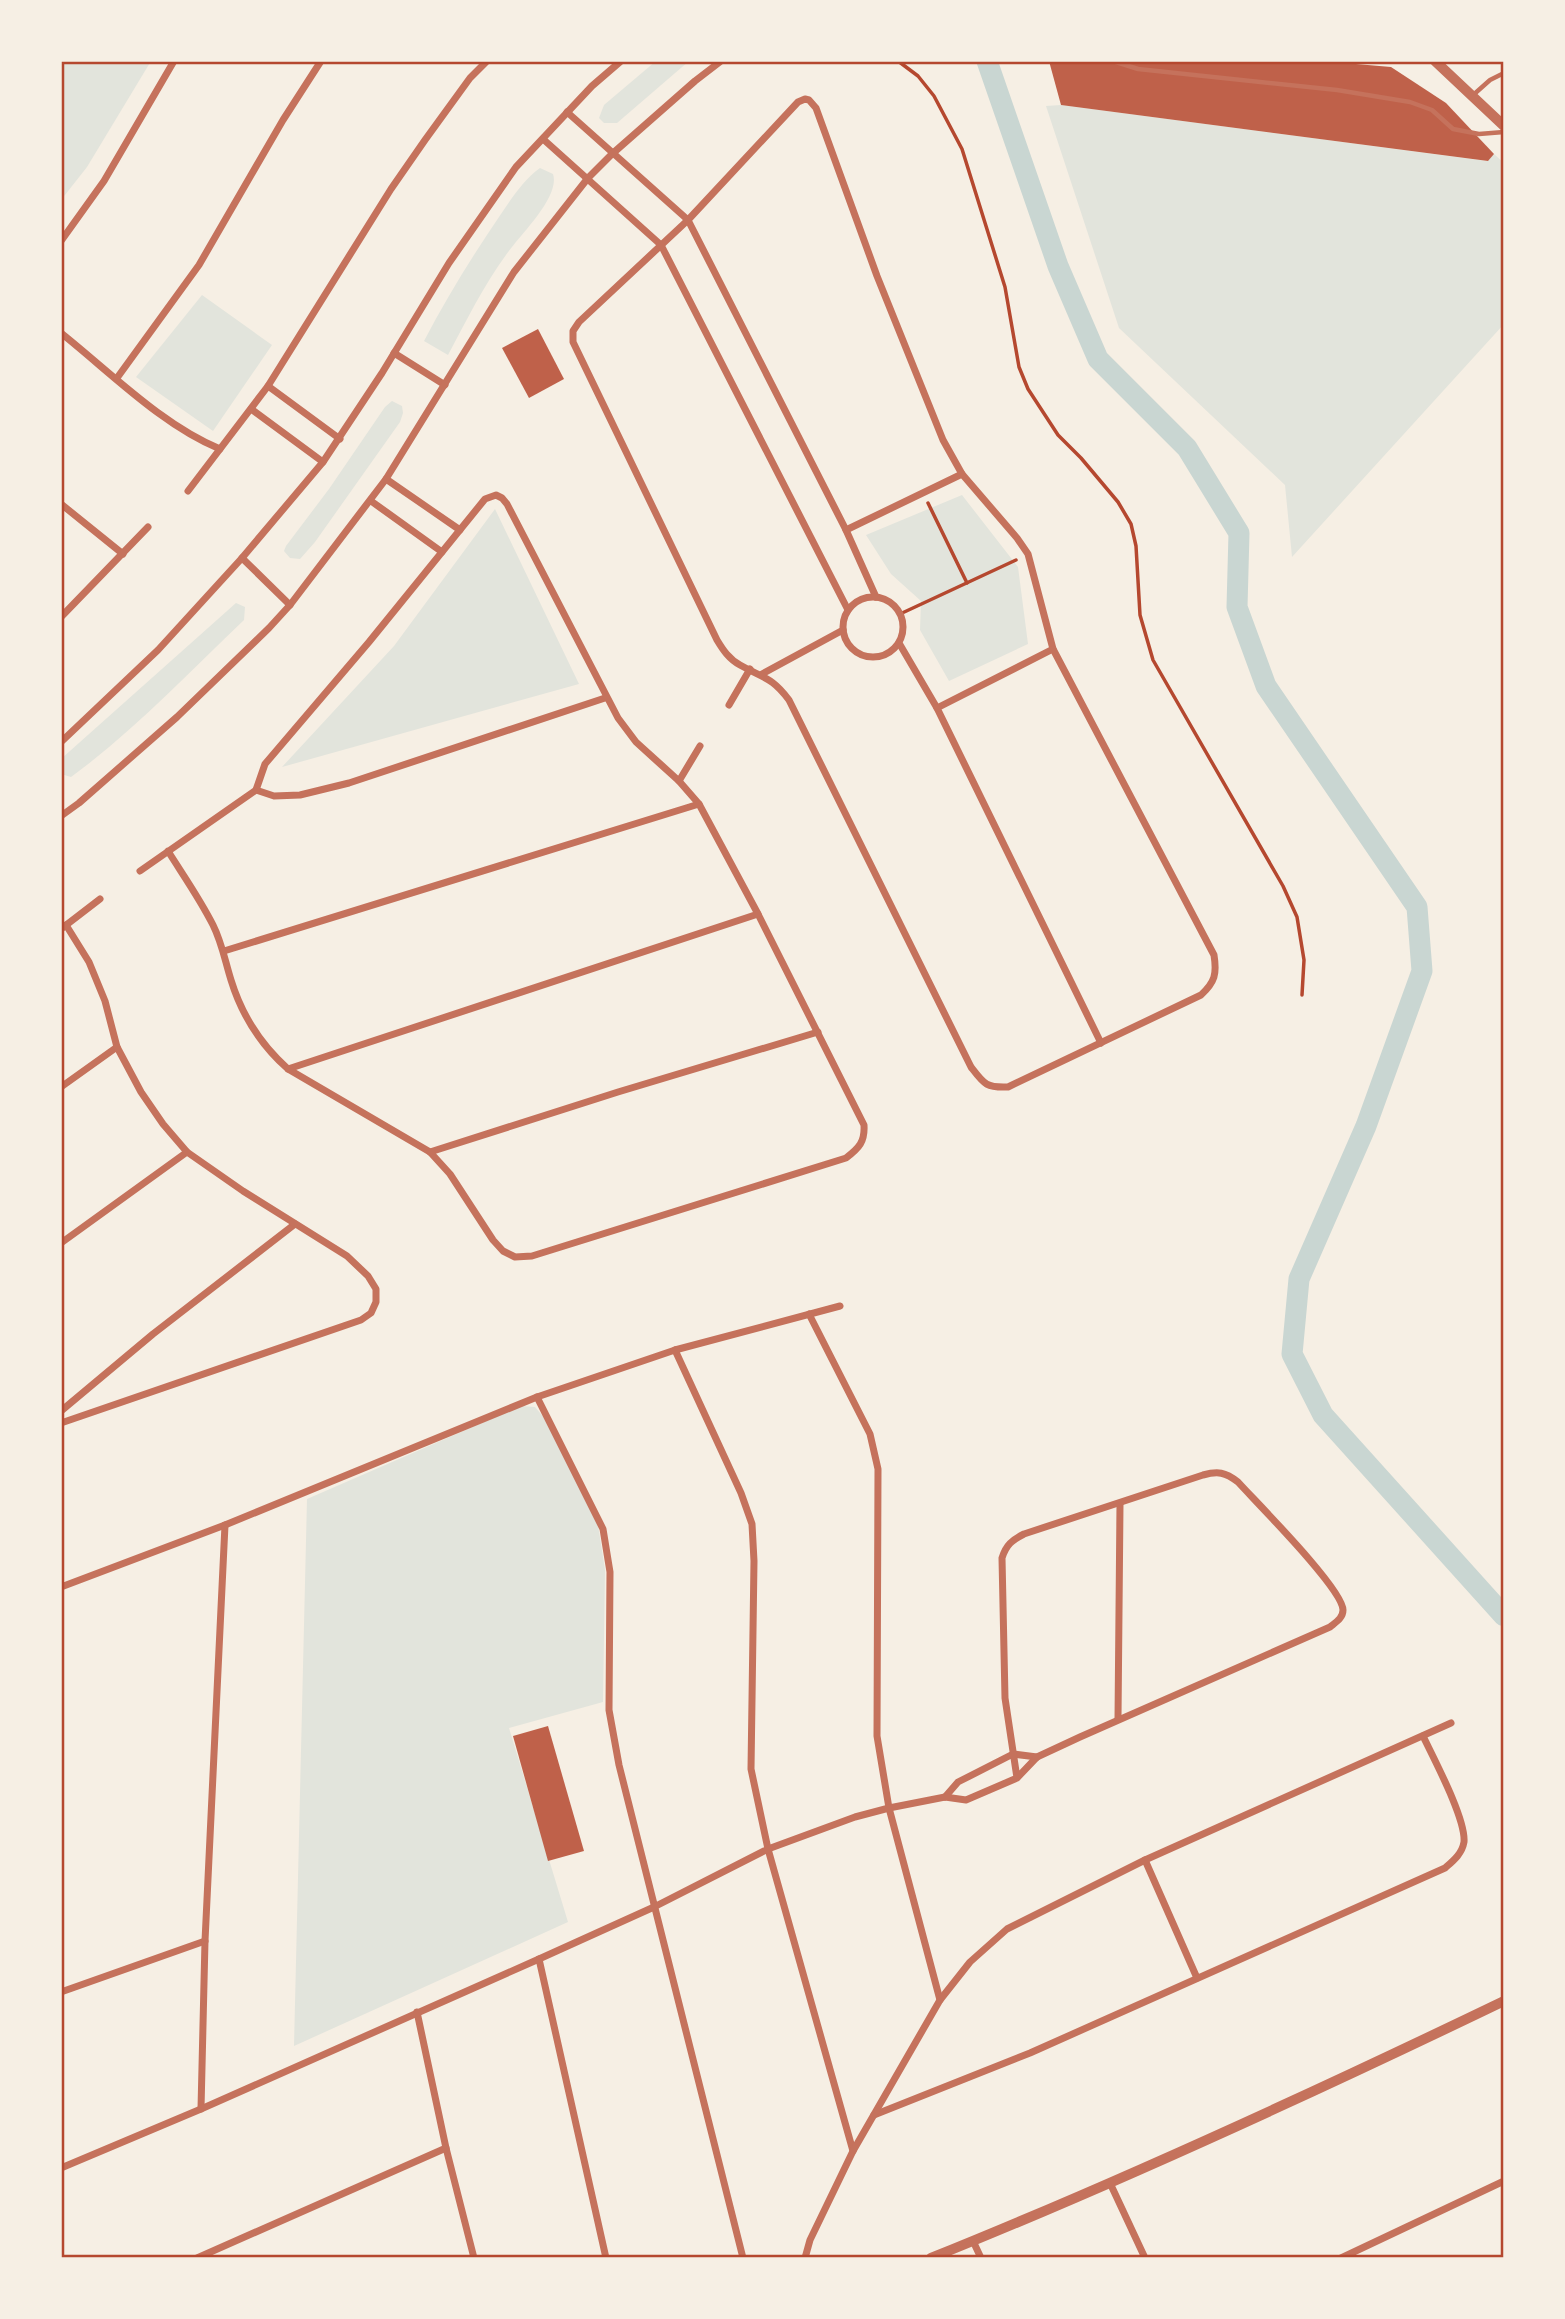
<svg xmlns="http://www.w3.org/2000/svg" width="1565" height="2319" font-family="'Golos Text',sans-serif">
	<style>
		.green { fill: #e2e4dc }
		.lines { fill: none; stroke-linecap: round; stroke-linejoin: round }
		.canal { stroke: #c9d6d2; stroke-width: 21 }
		.building { fill: #bf614a }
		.path { stroke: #b5482f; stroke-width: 3.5 }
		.service { stroke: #c5725c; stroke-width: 4.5 }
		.minor { stroke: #c5725c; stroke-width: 7 }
		.tertiary { stroke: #c5725c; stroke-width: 10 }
		.neatline { fill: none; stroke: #b5482f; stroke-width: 2.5 }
	</style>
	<rect width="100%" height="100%" fill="#f6efe4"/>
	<g class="green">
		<path d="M61,61H151L87,167L61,200Z"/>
		<path d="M656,61H689L617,123H604L599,118L604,105Z"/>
		<path d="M1061,105L1487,161L1494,154L1504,163V324L1292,557L1285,485L1119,328L1046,106Z"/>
		<path d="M540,168L553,174C560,195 525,230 512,247C486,280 468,318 448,355L424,341C447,297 473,255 501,214C512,198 524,179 540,168Z"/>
		<path d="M202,295L272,345L213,431L136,377Z"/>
		<path d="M392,401L402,406L403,413L400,422L315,542L300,559L290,558L284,551L286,546L329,489L385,407Z"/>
		<path d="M962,495L1018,567L1028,644L949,681L920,630L921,601L891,574L866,535Z"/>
		<path d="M495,509L579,684L282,767L394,646Z"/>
		<path d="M236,603L245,607L244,620C188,673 134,731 71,777L61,774V759Z"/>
		<path d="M521,1406L535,1407L546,1420L598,1525L605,1570L603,1702L509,1728L568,1922L294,2046L307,1499Z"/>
	</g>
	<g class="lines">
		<path class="canal" d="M987,61L1058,266L1098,359L1187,448L1239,533L1237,607L1266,686L1417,907L1422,971L1366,1126L1299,1279L1292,1354L1323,1415L1504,1616"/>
	</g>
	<g class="building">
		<path d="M1049,61H1321L1391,67L1446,103L1494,154L1488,161L1061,105Z"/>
		<path d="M538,329L564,379L529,398L502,348Z"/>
		<path d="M548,1726L584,1851L548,1861L513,1736Z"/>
	</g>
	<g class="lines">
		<g class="path">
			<path d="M898,61L918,76L934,96L962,149L1005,287L1019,367L1028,389L1058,435L1081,458L1118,502L1131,524L1136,546L1140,615L1153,660L1283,886L1297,917L1304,960L1302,995"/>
			<path d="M928,503L967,583"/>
			<path d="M900,614L1016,560"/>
		</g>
		<g class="service">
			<path d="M1113,61L1138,69L1337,90L1410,102L1432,110L1453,129L1479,134L1504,132"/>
			<path d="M1472,96L1490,80L1504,73"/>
			<path d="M1504,510V515"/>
		</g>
		<g class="minor">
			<path d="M805,99L809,100L816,108L877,276L943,440L962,474L1017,538L1028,554L1053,649L1214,955C1217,974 1215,982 1201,995L1008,1087C986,1088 984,1084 971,1067L789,700C772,677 763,678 740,665C729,659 723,650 717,640L573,342V331L579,322L688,220L798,102Z"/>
			<path d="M567,112L688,220L846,530L876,597"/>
			<path d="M543,139L661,245L848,610"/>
			<path d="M61,241L104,181L174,61"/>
			<path d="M61,333C111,373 162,425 220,449"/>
			<path d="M394,353L445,385"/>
			<path d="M117,378L199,265L283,120L321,61"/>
			<path d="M268,386L340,439"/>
			<path d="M251,409L323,462"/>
			<path d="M386,479L460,530"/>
			<path d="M188,491L268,386L391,189L425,140L470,78L487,61"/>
			<path d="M371,501L442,552"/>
			<path d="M61,504L123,554"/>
			<path d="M846,530L962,474"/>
			<path d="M242,558L290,605"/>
			<circle cx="873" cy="627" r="30"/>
			<path d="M61,617L148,527"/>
			<path d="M899,643L937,708L1101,1043"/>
			<path d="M762,674L843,630"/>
			<path d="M729,705L750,669"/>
			<path d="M937,708L1053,649"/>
			<path d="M61,742L158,650L242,558L323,462L382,373L449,263L516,167L592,86L621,61"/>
			<path d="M679,781L700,746"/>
			<path d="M256,790L274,796L300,795L349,783L605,698"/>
			<path d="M61,816L79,803L177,717L269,628L290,605L386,479L514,272L588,178L612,154L695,81L721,61"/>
			<path d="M140,871L256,790L265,764L369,642L485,499L496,495L502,498L507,504L618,718L636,742L679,781L699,804L758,914L864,1125C865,1142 859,1148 846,1158L532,1256L515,1257L503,1251L493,1240L450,1174L430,1152L288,1069C260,1044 242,1016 231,980C225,961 222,943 213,925C200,899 183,875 168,851"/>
			<path d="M61,929L100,899"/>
			<path d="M224,951L699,804"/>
			<path d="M288,1069L758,914"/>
			<path d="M61,1087L117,1047"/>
			<path d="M430,1152L618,1092L818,1032"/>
			<path d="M61,1243L187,1152"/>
			<path d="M809,1314L870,1434L878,1469L877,1736L889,1808L940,2000"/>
			<path d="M675,1350L741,1493L752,1524L754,1561L751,1769L768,1849L853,2151"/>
			<path d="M537,1397L603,1529L610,1572L609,1710L619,1765L743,2258"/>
			<path d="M61,1411L153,1334L295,1224"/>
			<path d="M61,1423L361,1320L371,1313L376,1302V1289L368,1276L347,1256L243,1191L187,1152L163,1124L141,1092L117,1047L105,1001L89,962L66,925"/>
			<path d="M61,1587L225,1525L537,1397L675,1350L840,1306"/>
			<path d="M1118,1719L1120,1504"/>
			<path d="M945,1797L958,1782L1013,1754L1037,1757"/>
			<path d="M1145,1860L1197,1978"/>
			<path d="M539,1959L606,2258"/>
			<path d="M61,1992L205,1941"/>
			<path d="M417,2012L446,2148L474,2258"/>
			<path d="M201,2109L205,1941L225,1525"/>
			<path d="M874,2115L1030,2053L1445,1868C1453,1861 1462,1854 1464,1842C1466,1819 1434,1759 1423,1736"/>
			<path d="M61,2168L201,2109L539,1959L654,1907L768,1849L855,1817L889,1808L945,1797L966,1800L1017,1778L1037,1757L1080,1737L1330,1627C1336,1622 1343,1618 1343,1610C1343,1589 1256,1502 1238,1482C1225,1472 1218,1471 1203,1475L1024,1534C1012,1540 1006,1545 1002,1558L1005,1698L1017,1778"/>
			<path d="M1110,2183L1145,2258"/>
			<path d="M973,2241L981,2258"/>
			<path d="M197,2258L446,2148"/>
			<path d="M805,2258L810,2240L853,2151L940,2000L970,1962L1007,1929L1145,1860L1451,1723"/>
			<path d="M1341,2258L1504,2181"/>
		</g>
		<g class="tertiary">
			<path d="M1435,61L1504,126"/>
			<path d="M931,2258C1125,2180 1315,2092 1504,2001"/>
		</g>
	</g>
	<rect width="1565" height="2319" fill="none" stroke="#f6efe4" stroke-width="126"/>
	<rect x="63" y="63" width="1439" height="2193" class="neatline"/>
</svg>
